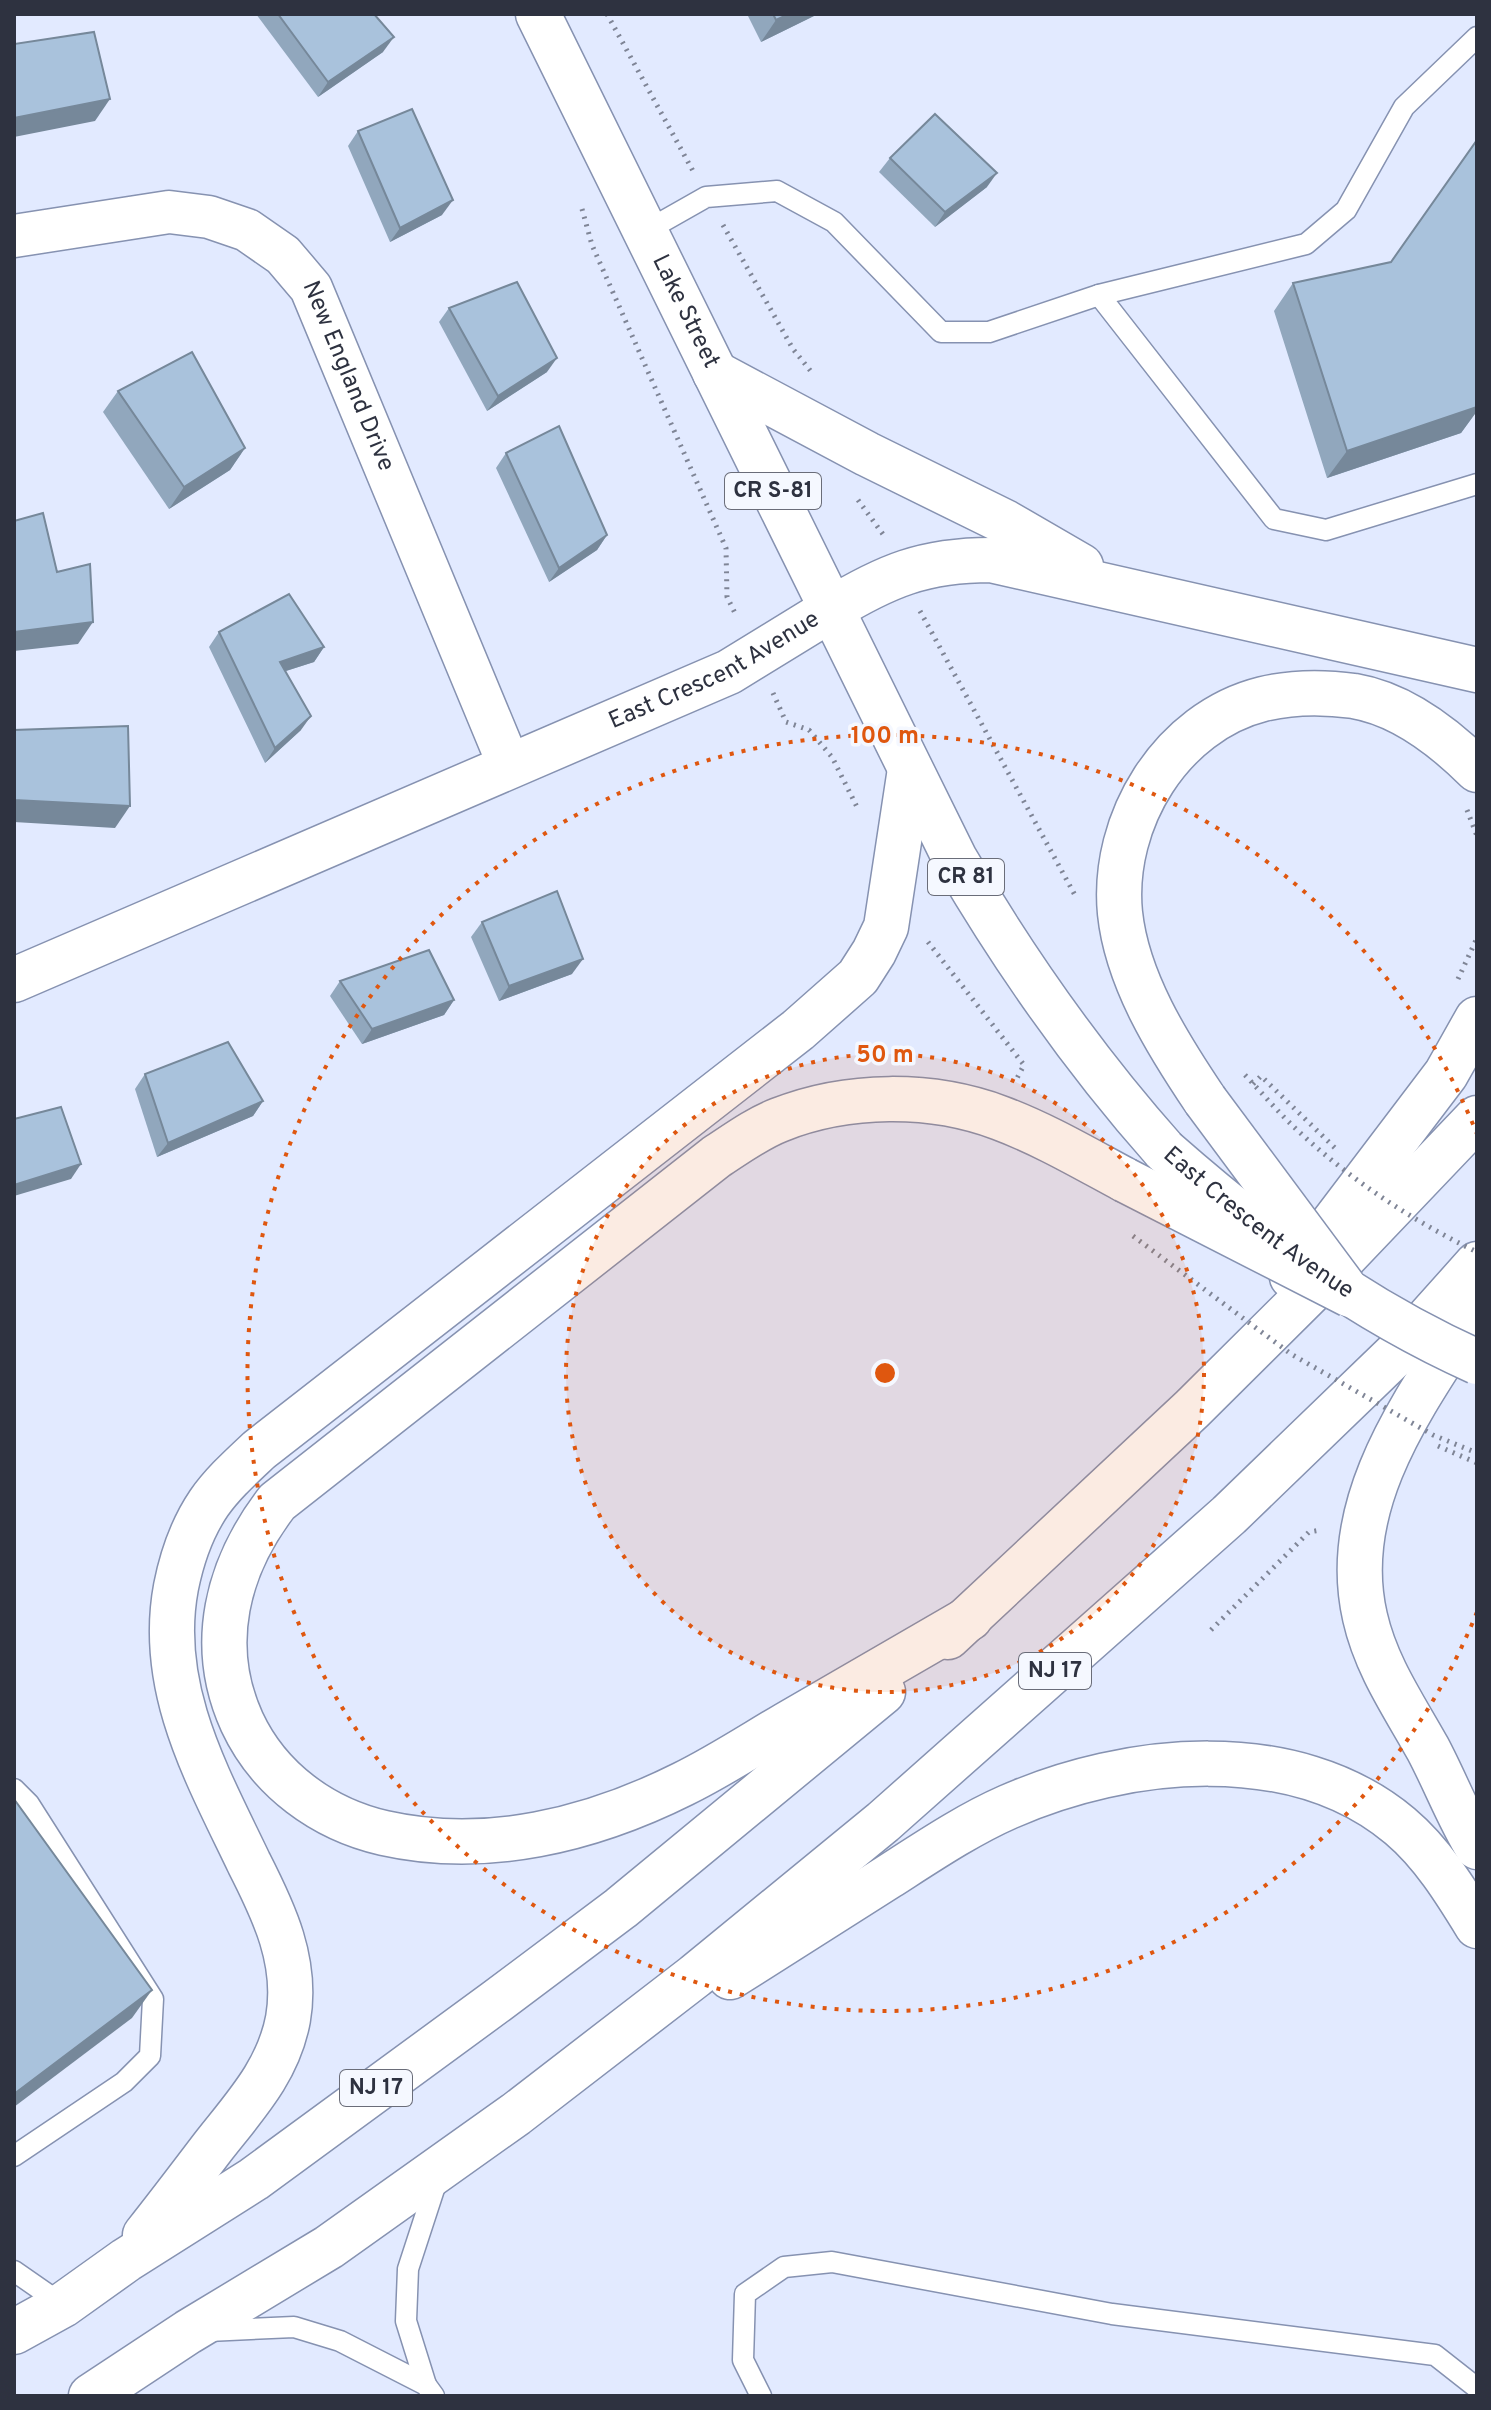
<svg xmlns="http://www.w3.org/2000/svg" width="1491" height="2410" font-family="Overpass,sans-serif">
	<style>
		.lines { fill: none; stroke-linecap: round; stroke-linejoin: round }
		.service-casing { stroke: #8692b1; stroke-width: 23 }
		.minor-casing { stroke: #8692b1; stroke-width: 45 }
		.tertiary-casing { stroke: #8692b1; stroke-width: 47 }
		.primary-casing { stroke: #8692b1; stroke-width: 47 }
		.trunk-casing { stroke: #8692b1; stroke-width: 47 }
		.path { stroke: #7f8596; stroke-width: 5; stroke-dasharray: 2 6; stroke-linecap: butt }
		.service { stroke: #fff; stroke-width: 20 }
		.minor { stroke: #fff; stroke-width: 42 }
		.tertiary { stroke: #fff; stroke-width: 44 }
		.primary { stroke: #fff; stroke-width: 44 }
		.trunk { stroke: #fff; stroke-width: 44 }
		.primary-bridge-casing { stroke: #8692b1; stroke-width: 47; stroke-linecap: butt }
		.trunk-bridge-casing { stroke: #8692b1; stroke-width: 47; stroke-linecap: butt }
		.path-bridge { stroke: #7f8596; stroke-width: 5; stroke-dasharray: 2 6; stroke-linecap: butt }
		.primary-bridge { stroke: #fff; stroke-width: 44 }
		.trunk-bridge { stroke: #fff; stroke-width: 44 }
		.wall { fill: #91a7bd }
		.shaded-wall { fill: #76889a }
		.building { fill: #a9c2dc; stroke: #76889a; stroke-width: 2 }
		.ring { fill: none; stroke: #df570f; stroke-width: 4; stroke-dasharray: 4 8 }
		.labels { text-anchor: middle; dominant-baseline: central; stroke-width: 7; stroke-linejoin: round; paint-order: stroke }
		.shield { fill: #f5f8ff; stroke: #6a6d79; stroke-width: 2 }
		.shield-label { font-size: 22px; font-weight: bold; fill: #2e3240 }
		.street-label { font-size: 24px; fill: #2e3240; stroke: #f5f8ff }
		.centre { fill: #df570f; stroke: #f5f8ff; stroke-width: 4 }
		.ring-label { font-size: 24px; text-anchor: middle; font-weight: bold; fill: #df570f; stroke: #f5f8ff; stroke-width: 7; stroke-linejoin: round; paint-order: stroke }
	</style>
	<rect width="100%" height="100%" fill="#e2eaff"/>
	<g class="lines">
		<g class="service-casing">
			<g id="service">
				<path d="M646,231L706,197L777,191L834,222L941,332H989L1099,295L1306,244L1346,210L1404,107L1477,37"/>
				<path d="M1099,295L1274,519L1326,530L1477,484"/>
				<path d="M14,1789L29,1804L153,1999L150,2056L124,2082L14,2156"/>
				<path d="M14,2271L63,2305"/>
				<path d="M208,2331L294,2327L340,2341L426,2385L434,2396"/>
				<path d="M426,2385L406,2321L408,2269L438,2177"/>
				<path d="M761,2396L743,2360L745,2294L784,2267L832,2262L1112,2314L1435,2355L1477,2388"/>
			</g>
		</g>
		<g class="minor-casing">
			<g id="minor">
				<path id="s1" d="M14,236L169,212L209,217L247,230L283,255L311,288L509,765"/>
			</g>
		</g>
		<g class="tertiary-casing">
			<g id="tertiary">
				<path id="s2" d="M14,980L729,672L830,610"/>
			</g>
		</g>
		<g class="primary-casing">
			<g id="primary">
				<path id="s3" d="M538,14L955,859C1016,963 1084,1060 1165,1151"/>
			</g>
		</g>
		<g class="trunk-casing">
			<g id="trunk">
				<path d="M715,373L867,454L1005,522L1081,566"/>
				<path d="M830,610C886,576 924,560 991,560L1477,670"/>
				<path d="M1205,1100C1168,1045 1127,980 1120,913C1111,821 1171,722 1263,699C1292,692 1325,692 1354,696C1401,704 1445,738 1477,770"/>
				<path d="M1292,1277L1446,1074L1477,1019"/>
				<path d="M1477,1305C1418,1398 1338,1500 1365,1617C1376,1666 1404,1706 1428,1749C1445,1781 1458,1816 1477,1847"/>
				<path d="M970,1618C909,1653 848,1689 787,1724C753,1744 718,1767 683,1784C591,1830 486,1856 384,1833C323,1819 269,1780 242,1722C207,1645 227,1567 277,1502L716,1157C736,1144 756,1129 779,1120C847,1093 931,1092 1000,1118C1043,1134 1084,1158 1125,1180"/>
				<path d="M948,1637L1192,1409L1332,1270L1477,1118"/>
				<path d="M730,1977C783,1944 836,1910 888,1877C927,1852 967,1825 1008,1807C1126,1755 1294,1737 1400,1826C1432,1853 1455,1890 1477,1926"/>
				<path d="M145,2235C168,2206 190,2177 212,2148C244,2107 278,2072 288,2019C298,1962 274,1912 249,1863C207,1775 157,1688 176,1587C182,1557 192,1528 209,1503C223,1483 241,1467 259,1450L798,1030L858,977L874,952L886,927L910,769"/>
				<path d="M14,2332L63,2305L126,2260L254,2179L497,2001L621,1908L883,1692"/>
				<path d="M91,2396L188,2332L329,2247L516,2114L695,1976L883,1822L1229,1515L1401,1349L1477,1264"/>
			</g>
		</g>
		<g class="path">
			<path d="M607,14L693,171"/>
			<path d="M582,209L592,245L726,548L727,597L736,615"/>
			<path d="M723,225L793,349L813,374"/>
			<path d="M858,500L885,537"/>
			<path d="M920,611L1076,897"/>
			<path d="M773,693L786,722L809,730L832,757L858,809"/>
			<path d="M1467,810L1477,836"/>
			<path d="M928,942L1024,1065L1016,1080"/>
			<path d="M1458,979L1477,938"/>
			<path d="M1253,1084L1261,1076L1336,1149"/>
			<path d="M1438,1446L1477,1463"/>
			<path d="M1211,1630L1309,1532L1321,1530"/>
		</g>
		<use href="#service" class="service"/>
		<use href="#minor" class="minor"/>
		<use href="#tertiary" class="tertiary"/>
		<use href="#primary" class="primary"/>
		<use href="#trunk" class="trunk"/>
		<g class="primary-bridge-casing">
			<g id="primary-bridge">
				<path id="s4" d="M1165,1151C1263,1237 1357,1308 1477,1362"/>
			</g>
		</g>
		<g class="trunk-bridge-casing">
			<g id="trunk-bridge">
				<path d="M1205,1100L1344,1287"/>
				<path d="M1125,1180L1350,1295"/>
			</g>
		</g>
		<g class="path-bridge">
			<path d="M1245,1075C1262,1093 1278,1112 1295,1128C1349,1179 1411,1220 1477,1252"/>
			<path d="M1133,1236L1291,1354L1433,1435L1477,1453"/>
		</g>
		<use href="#primary-bridge" class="primary-bridge"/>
		<use href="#trunk-bridge" class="trunk-bridge"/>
	</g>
	<g class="wall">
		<path d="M256,14H374L383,52L318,97Z"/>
		<path d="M747,14H818L761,42Z"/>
		<path d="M358,131L442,215L390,242L348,146Z"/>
		<path d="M1477,140V411L1461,433L1327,478L1274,311L1293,283L1391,262Z"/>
		<path d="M890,158L987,187L935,227L879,172Z"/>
		<path d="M449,308L547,372L487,411L439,322Z"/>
		<path d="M118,391L245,448L230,470L169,509L103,412Z"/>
		<path d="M506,453L607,535L597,550L549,582L496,468Z"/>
		<path d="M219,632L324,647L314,662L286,671L301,730L265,763L209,647Z"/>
		<path d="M482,922L572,974L499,1001L471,937Z"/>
		<path d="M340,981L454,1000L444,1015L362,1044L330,996Z"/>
		<path d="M145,1074L263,1101L253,1116L157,1157L135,1089Z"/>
	</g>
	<g class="shaded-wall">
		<path d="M789,14H818L761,42L776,20Z"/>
		<path d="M394,37L383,52L318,97L328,82Z"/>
		<path d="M110,99L95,121L14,137V118Z"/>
		<path d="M997,173L987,187L935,227L945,212Z"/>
		<path d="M453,200L442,215L390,242L400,228Z"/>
		<path d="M557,358L547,372L487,411L498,396Z"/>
		<path d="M1477,407V411L1461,433L1327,478L1347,451Z"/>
		<path d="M245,448L230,470L169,509L184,487Z"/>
		<path d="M607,535L597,550L549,582L559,568Z"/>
		<path d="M93,622L78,644L14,651V632Z"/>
		<path d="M324,647L314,662L270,676L280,662Z"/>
		<path d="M311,716L301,730L265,763L275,748Z"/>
		<path d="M14,800L130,806L115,828L14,822Z"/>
		<path d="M583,959L572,974L499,1001L509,986Z"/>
		<path d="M454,1000L444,1015L362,1044L372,1029Z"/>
		<path d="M263,1101L253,1116L157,1157L168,1143Z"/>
		<path d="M81,1164L71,1179L14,1196V1185Z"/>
		<path d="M152,1990L132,2018L14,2107V2094Z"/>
	</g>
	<g class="building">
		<path d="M278,14H374L394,37L328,82Z"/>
		<path d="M773,14H789L776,20Z"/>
		<path d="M94,32L110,99L14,118V44Z"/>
		<path d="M412,109L453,200L400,228L358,131Z"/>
		<path d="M935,114L997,173L945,212L890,158Z"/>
		<path d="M1477,140V407L1347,451L1293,283L1391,262Z"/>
		<path d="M517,282L557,358L498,396L449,308Z"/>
		<path d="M192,352L245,448L184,487L118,391Z"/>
		<path d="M559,426L607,535L559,568L506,453Z"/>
		<path d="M43,513L57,572L90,564L93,622L14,632V521Z"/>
		<path d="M289,594L324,647L280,662L311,716L275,748L219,632Z"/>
		<path d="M128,726L130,806L14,800V730Z"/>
		<path d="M557,891L583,959L509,986L482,922Z"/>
		<path d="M429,950L454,1000L372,1029L340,981Z"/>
		<path d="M228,1042L263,1101L168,1143L145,1074Z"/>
		<path d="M61,1107L81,1164L14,1185V1119Z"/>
		<path d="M14,1799L152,1990L14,2094Z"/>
	</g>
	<circle cx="885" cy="1373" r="319" fill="#df570f" fill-opacity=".12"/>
	<g class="ring">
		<circle cx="885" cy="1373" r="319"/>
		<path d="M1477 1612A638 638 0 1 1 1477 1134"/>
	</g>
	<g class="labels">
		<g class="shield">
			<rect x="725" y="473" width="96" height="36" rx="6"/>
			<rect x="928" y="859" width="76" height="36" rx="6"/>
			<rect x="1019" y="1653" width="72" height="36" rx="6"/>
			<rect x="340" y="2070" width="72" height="36" rx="6"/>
		</g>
		<g class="shield-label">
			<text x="773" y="491">CR S-81</text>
			<text x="966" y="877">CR 81</text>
			<text x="1055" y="1671">NJ 17</text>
			<text x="376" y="2088">NJ 17</text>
		</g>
		<g class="street-label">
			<text stroke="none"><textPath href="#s3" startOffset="332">Lake Street</textPath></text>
			<text stroke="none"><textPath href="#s1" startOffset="420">New England Drive</textPath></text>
			<text stroke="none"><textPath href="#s2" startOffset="766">East Crescent Avenue</textPath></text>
			<text stroke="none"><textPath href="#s4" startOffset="118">East Crescent Avenue</textPath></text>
		</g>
	</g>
	<circle cx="885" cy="1373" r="12" class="centre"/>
	<g class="ring-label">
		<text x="885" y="743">100 m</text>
		<text x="885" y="1062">50 m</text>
	</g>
	<rect width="1491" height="2410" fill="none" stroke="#2e3240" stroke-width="32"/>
</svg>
